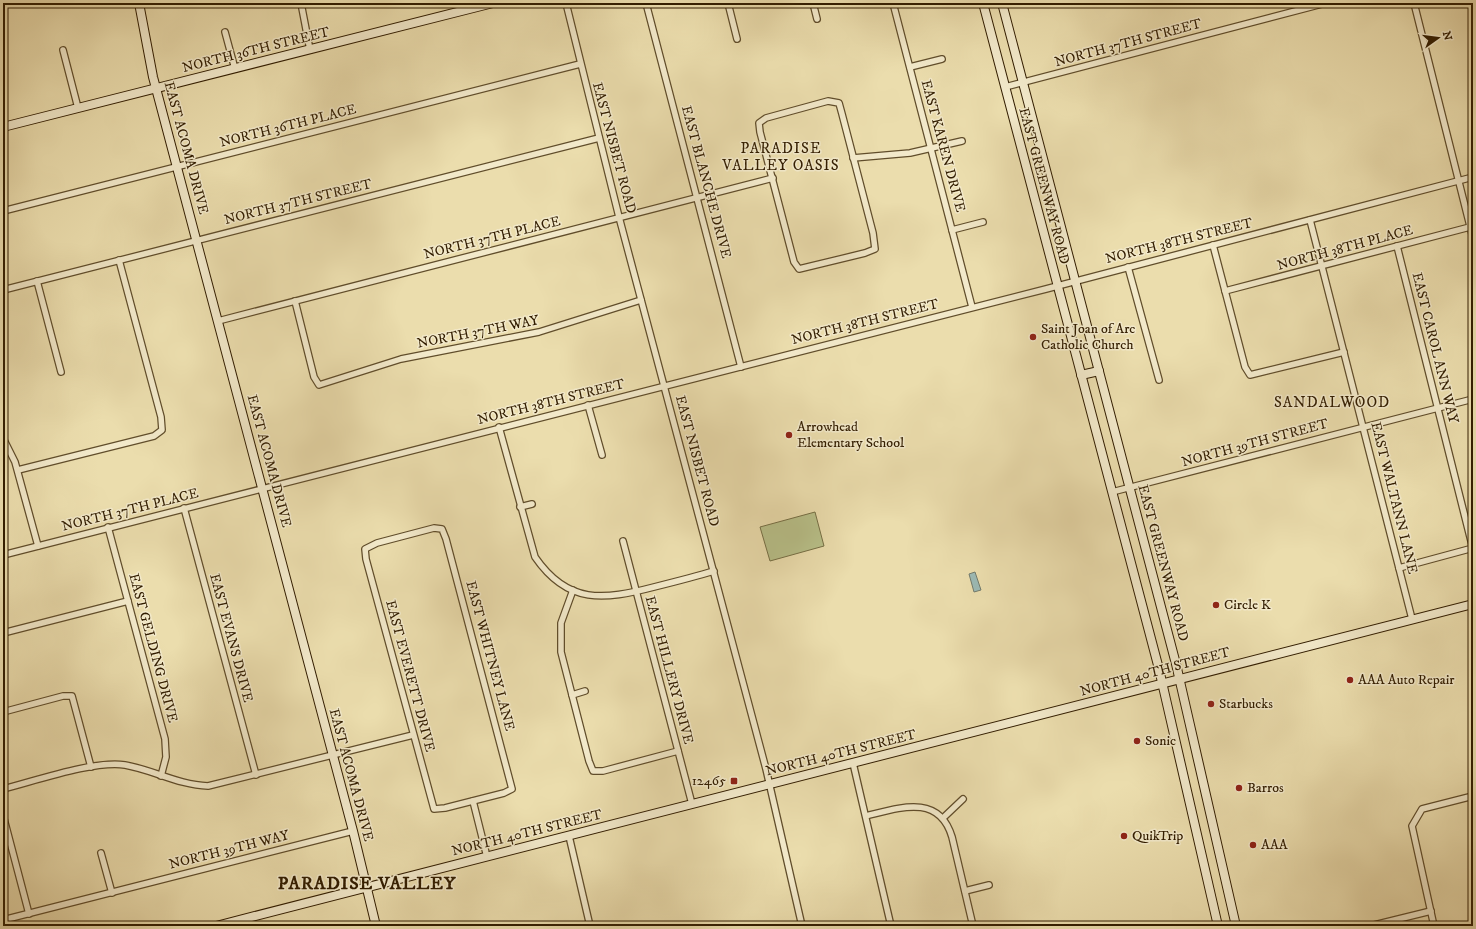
<svg xmlns="http://www.w3.org/2000/svg" width="1476" height="929" font-family="'IM FELL DW Pica',serif">
	<style>
		.green { fill: #b8c089; stroke: #756e44 }
		.water { fill: #9cbab5; stroke: #727b6d }
		.lines { fill: none; stroke-linecap: round; stroke-linejoin: round }
		.street-casing { stroke: #604d2b; stroke-width: 8 }
		.secondary-casing { stroke: #321d00; stroke-width: 10 }
		.street { stroke: #f2e9ca; stroke-width: 5.5 }
		.secondary { stroke: #f2e9ca; stroke-width: 8 }
		.poi-dot { fill: #8f2418; stroke: #f2e9ca; stroke-width: 1.5 }
		.labels { text-anchor: middle; dominant-baseline: central; stroke-width: 3; stroke-linejoin: round; paint-order: stroke }
		.street-label { font-size: 14px; fill: #321d00; stroke: #f2e9ca }
		.poi-label { font-size: 14px; fill: #321d00; stroke: #f2e9ca; text-anchor: start }
		.neighbourhood-label { font-size: 15px; letter-spacing: 1px; fill: #321d00; stroke: #f2e9ca }
		.district-label { font-size: 18px; font-weight: bold; letter-spacing: 1px; fill: #321d00; stroke: #f2e9ca }
	</style>
	<rect width="100%" height="100%" fill="#ebddad"/>
	<filter id="stains"><feTurbulence type="fractalNoise" baseFrequency=".005" numOctaves="4"/><feColorMatrix values="0 0 0 0 .2 0 0 0 0 .09 0 0 0 0 .02 0 0 0 .5 -.17"/></filter>
	<radialGradient id="worn" r=".72"><stop offset=".6" stop-color="#630" stop-opacity="0"/><stop offset="1" stop-color="#630" stop-opacity=".3"/></radialGradient>
	<path class="green" d="M815,512L824,546L770,561L760,527Z"/>
	<path class="water" d="M975,572L981,590L974,592L969,574Z"/>
	<g class="lines">
		<g class="street-casing">
			<g id="street">
				<path d="M301,3L310,50"/>
				<path d="M566,3L619,217L766,769L802,926"/>
				<path d="M646,3L741,367"/>
				<path d="M728,3L737,39"/>
				<path d="M813,3L817,19"/>
				<path d="M893,3L972,307"/>
				<path d="M1414,3L1473,238"/>
				<path d="M225,32L235,69"/>
				<path d="M63,50L78,108"/>
				<path d="M910,67L942,59"/>
				<path d="M1005,87L1326,3"/>
				<path d="M828,101L839,103L842,114L873,233L875,249L865,253L799,269L794,262L760,132L759,123L766,118Z"/>
				<path d="M853,158L910,153L962,141"/>
				<path d="M3,211L580,64"/>
				<path d="M1310,220L1412,619"/>
				<path d="M952,230L983,222"/>
				<path d="M1213,245L1245,367L1250,375L1344,352"/>
				<path d="M1397,246L1473,549"/>
				<path d="M1128,267L1159,380"/>
				<path d="M37,281L61,372"/>
				<path d="M3,290L599,138"/>
				<path d="M1225,291L1470,227"/>
				<path d="M295,301L314,377L319,385L401,359L539,332L641,300"/>
				<path d="M218,321L773,178"/>
				<path d="M588,405L602,455"/>
				<path d="M499,427L535,557C568,605 604,600 654,587C674,582 694,577 714,571"/>
				<path d="M3,438L15,462L38,546"/>
				<path d="M18,470L154,436L162,430L161,417L119,260"/>
				<path d="M1112,492L1473,399"/>
				<path d="M520,507L532,504"/>
				<path d="M184,508L256,775"/>
				<path d="M108,527L165,739L166,757L161,776"/>
				<path d="M434,528L442,529L446,539L512,789L504,793L445,808L434,809L366,559L365,549L377,543Z"/>
				<path d="M623,541L692,804"/>
				<path d="M3,555L1046,289L1473,177"/>
				<path d="M1399,568L1473,548"/>
				<path d="M573,590L561,623V652L589,761L593,771H603L678,751"/>
				<path d="M3,633L128,601"/>
				<path d="M572,695L585,691"/>
				<path d="M3,712L63,696H72L91,767"/>
				<path d="M853,763L891,926"/>
				<path d="M3,789C35,781 95,760 125,765C154,770 178,785 208,786L413,735"/>
				<path d="M473,801L487,857"/>
				<path d="M3,815L29,914"/>
				<path d="M866,816C899,808 939,793 952,837L973,926"/>
				<path d="M943,818L963,799"/>
				<path d="M569,836L590,926"/>
				<path d="M101,853L112,893"/>
				<path d="M965,891L989,885"/>
				<path d="M3,920L353,831"/>
				<path d="M1370,926L1431,911"/>
				<path d="M1434,926L1412,826L1422,809L1473,796"/>
			</g>
		</g>
		<g class="secondary-casing">
			<g id="secondary">
				<path d="M139,3L153,77L353,831L376,926"/>
				<path d="M983,3L1159,669L1218,926"/>
				<path d="M1002,3L1176,664L1236,926"/>
				<path d="M3,127L493,3"/>
				<path d="M1081,375L1099,371"/>
				<path d="M216,926L1473,604"/>
			</g>
		</g>
		<use href="#street" class="street"/>
		<use href="#secondary" class="secondary"/>
	</g>
	<g class="poi-dot">
		<circle cx="1033" cy="337" r="4"/>
		<circle cx="789" cy="435" r="4"/>
		<circle cx="1216" cy="605" r="4"/>
		<circle cx="1350" cy="680" r="4"/>
		<circle cx="1211" cy="704" r="4"/>
		<circle cx="1137" cy="741" r="4"/>
		<rect x="730" y="777" width="8" height="8" rx="2"/>
		<circle cx="1239" cy="788" r="4"/>
		<circle cx="1124" cy="836" r="4"/>
		<circle cx="1253" cy="845" r="4"/>
	</g>
	<g class="labels">
		<g class="street-label">
			<text transform="translate(1128 43) rotate(-15)">NORTH 37TH STREET</text>
			<text transform="translate(256 50) rotate(-14)">NORTH 36TH STREET</text>
			<text transform="translate(288 126) rotate(-14)">NORTH 36TH PLACE</text>
			<text transform="translate(943 146) rotate(75)">EAST KAREN DRIVE</text>
			<text transform="translate(186 148) rotate(75)">EAST ACOMA DRIVE</text>
			<text transform="translate(614 148) rotate(75)">EAST NISBET ROAD</text>
			<text transform="translate(706 182) rotate(75)">EAST BLANCHE DRIVE</text>
			<text transform="translate(1044 186) rotate(75)">EAST GREENWAY ROAD</text>
			<text transform="translate(298 202) rotate(-14)">NORTH 37TH STREET</text>
			<text transform="translate(492 238) rotate(-14)">NORTH 37TH PLACE</text>
			<text transform="translate(1179 241) rotate(-14)">NORTH 38TH STREET</text>
			<text transform="translate(1345 248) rotate(-15)">NORTH 38TH PLACE</text>
			<text transform="translate(865 322) rotate(-14)">NORTH 38TH STREET</text>
			<text transform="translate(478 332) rotate(-11)">NORTH 37TH WAY</text>
			<text transform="translate(1435 348) rotate(76)">EAST CAROL ANN WAY</text>
			<text transform="translate(551 402) rotate(-14)">NORTH 38TH STREET</text>
			<text transform="translate(1255 443) rotate(-15)">NORTH 39TH STREET</text>
			<text transform="translate(269 461) rotate(75)">EAST ACOMA DRIVE</text>
			<text transform="translate(697 461) rotate(75)">EAST NISBET ROAD</text>
			<text transform="translate(1394 498) rotate(76)">EAST WALTANN LANE</text>
			<text transform="translate(130 510) rotate(-14)">NORTH 37TH PLACE</text>
			<text transform="translate(1163 563) rotate(75)">EAST GREENWAY ROAD</text>
			<text transform="translate(231 638) rotate(75)">EAST EVANS DRIVE</text>
			<text transform="translate(153 648) rotate(75)">EAST GELDING DRIVE</text>
			<text transform="translate(490 656) rotate(75)">EAST WHITNEY LANE</text>
			<text transform="translate(669 670) rotate(75)">EAST HILLERY DRIVE</text>
			<text transform="translate(1155 672) rotate(-15)">NORTH 40TH STREET</text>
			<text transform="translate(410 676) rotate(75)">EAST EVERETT DRIVE</text>
			<text transform="translate(841 753) rotate(-14)">NORTH 40TH STREET</text>
			<text transform="translate(351 775) rotate(75)">EAST ACOMA DRIVE</text>
			<text transform="translate(527 833) rotate(-14)">NORTH 40TH STREET</text>
			<text transform="translate(229 850) rotate(-14)">NORTH 39TH WAY</text>
		</g>
		<g class="poi-label">
			<text x="1041" y="329">Saint Joan of Arc<tspan x="1041" dy="16">Catholic Church</tspan></text>
			<text x="797" y="427">Arrowhead<tspan x="797" dy="16">Elementary School</tspan></text>
			<text x="1224" y="605">Circle K</text>
			<text x="1358" y="680">AAA Auto Repair</text>
			<text x="1219" y="704">Starbucks</text>
			<text x="1145" y="741">Sonic</text>
			<text x="726" y="781" text-anchor="end">12465</text>
			<text x="1247" y="788">Barros</text>
			<text x="1132" y="836">QuikTrip</text>
			<text x="1261" y="845">AAA</text>
		</g>
		<g class="neighbourhood-label">
			<text x="781" y="148">PARADISE<tspan x="781" dy="17">VALLEY OASIS</tspan></text>
			<text x="1332" y="402">SANDALWOOD</text>
		</g>
		<g class="district-label">
			<text x="367" y="884">PARADISE VALLEY</text>
		</g>
	</g>
	<rect width="1476" height="929" fill="none" stroke="#ebddad" stroke-width="16"/>
	<rect x="4" y="4" width="1468" height="921" fill="none" stroke="#321d00" stroke-width="2"/>
	<rect x="8" y="8" width="1460" height="913" fill="none" stroke="#321d00"/>
	<g transform="translate(1438 38) rotate(76)" stroke="#f2e9ca" stroke-width="3" paint-order="stroke">
	<path d="M0-3L7 15L0 10L-7 15Z" fill="#321d00"/>
	<text y="-6" font-size="11" font-weight="bold" text-anchor="middle" fill="#321d00">N</text>
	</g>
	<rect width="100%" height="100%" filter="url(#stains)"/>
	<rect width="100%" height="100%" fill="url(#worn)"/>
</svg>
